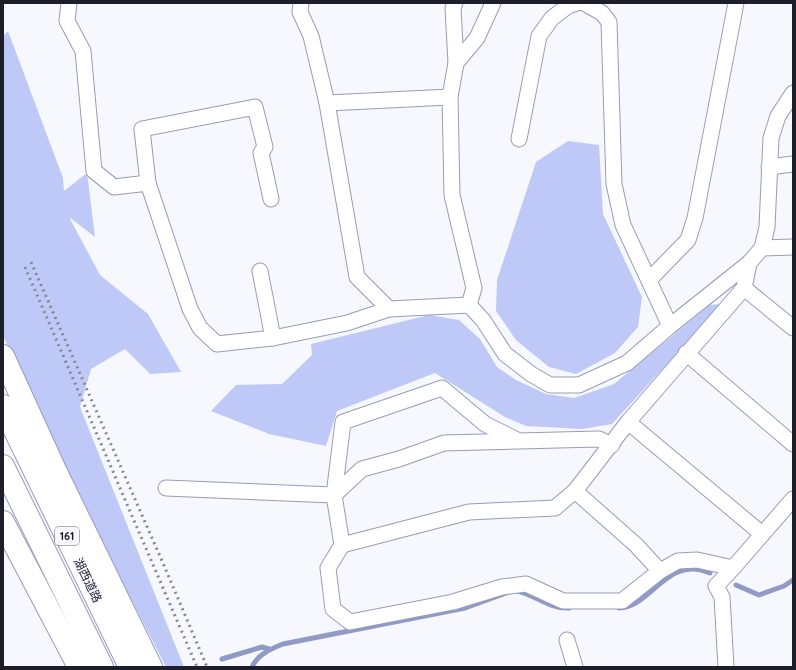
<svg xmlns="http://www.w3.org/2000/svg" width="796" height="670" font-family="Quicksand,'Noto Sans JP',sans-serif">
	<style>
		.green { fill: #bfc9f7 }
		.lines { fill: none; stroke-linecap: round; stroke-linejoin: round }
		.stream { stroke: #909ac6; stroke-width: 5 }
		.street-casing { stroke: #969cba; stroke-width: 17 }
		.highway-casing { stroke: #969cba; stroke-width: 24 }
		.street { stroke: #fff; stroke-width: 15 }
		.highway { stroke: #fff; stroke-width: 22 }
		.rail { stroke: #868891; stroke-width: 3; stroke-dasharray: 2 4; stroke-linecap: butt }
		.labels { text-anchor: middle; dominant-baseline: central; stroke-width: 3; stroke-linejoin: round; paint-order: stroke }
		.shield { fill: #f6f8fe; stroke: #5d5f6a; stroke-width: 1 }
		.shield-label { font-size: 11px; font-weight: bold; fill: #1c1e2a }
		.street-label { font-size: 12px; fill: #1c1e2a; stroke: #f6f8fe }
	</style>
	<rect width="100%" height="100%" fill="#f6f8fe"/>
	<g class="green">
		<path d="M8,31L63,178L64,191L87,173L95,237L69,217L100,275L148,314L181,372L150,374L125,349L91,369L80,407L184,667H166L62,465L3,336V36Z"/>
		<path d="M568,141L599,145L603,214L642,297L638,327L615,353L576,374L549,367L516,340L496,311L497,280L536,162Z"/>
		<path d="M722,304L612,424L582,429L526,426L505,417L435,373L337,411L326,446L269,434L211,411L236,385L282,384L312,355L311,344L429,315L459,320L480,339L497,367L516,380L546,394L574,398L614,384L710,305Z"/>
	</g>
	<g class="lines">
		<g class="stream">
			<path d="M736,585L759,595L784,586L793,580"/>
			<path d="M517,591C536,595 549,609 569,608"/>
			<path d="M619,608C652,607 667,554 710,573"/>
			<path d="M222,659L262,647L269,649"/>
			<path d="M252,667C258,654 271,649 283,644L465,608L509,592"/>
		</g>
		<g class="street-casing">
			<g id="street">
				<path d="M69,3L67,21L83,51L94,171L114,187L148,183L190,309L200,328L217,344L273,338L347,323L389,309L469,305"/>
				<path d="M301,3L300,12L311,36L327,103L357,277L389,309"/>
				<path d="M455,3L453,8L456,63L450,97L452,195L474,288L469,305"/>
				<path d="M584,3L602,13L609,22L614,184L623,225L670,326"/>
				<path d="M456,63L477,38L493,3"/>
				<path d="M327,103L450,97"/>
				<path d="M519,139L539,36L552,18L568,6L577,3"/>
				<path d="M769,167L793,164"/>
				<path d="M148,183L142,129L255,107L265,147L261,153L271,199"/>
				<path d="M762,248L793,247"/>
				<path d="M260,271L273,338"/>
				<path d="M649,280L688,240L695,218L736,3"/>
				<path d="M744,288L793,328"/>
				<path d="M469,305L483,320L505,354L531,374L550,385H579L627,363L670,326L749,263"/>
				<path d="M686,353L793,444"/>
				<path d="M628,422L762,534"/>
				<path d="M612,445L599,439L444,443L399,459L362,469L334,495L342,545L328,568L333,609L350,622L453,602L502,587L526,584L563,601H622L660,571L678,561L697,560L733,568L793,499"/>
				<path d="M166,488L334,495L343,422L442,388L485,424L517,440"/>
				<path d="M342,545L469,512L555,508L575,491"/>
				<path d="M660,571L636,545L575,491L628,422L744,288L749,263L762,248L767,227L771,138L778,116L793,93"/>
				<path d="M567,640L575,667"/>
				<path d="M726,667L722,597L716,586L733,568"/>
			</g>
		</g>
		<g class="highway-casing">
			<g id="highway">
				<path d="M3,356L55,470L151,667"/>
				<path d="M3,406L130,667"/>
				<path d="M3,466L102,667"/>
				<path d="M3,522L79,667"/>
			</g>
		</g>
		<use href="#street" class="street"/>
		<use href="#highway" class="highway"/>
		<g class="rail">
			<path d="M31,262L163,563L207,667"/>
			<path d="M25,267L197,667"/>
		</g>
	</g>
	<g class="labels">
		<rect class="shield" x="55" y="527" width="24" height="18" rx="3"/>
		<g class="shield-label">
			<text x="67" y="536">161</text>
		</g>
		<g class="street-label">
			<text transform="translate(88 580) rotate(64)">湖西道路</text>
		</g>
	</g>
	<rect width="796" height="670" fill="none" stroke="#1c1e2a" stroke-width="8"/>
</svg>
